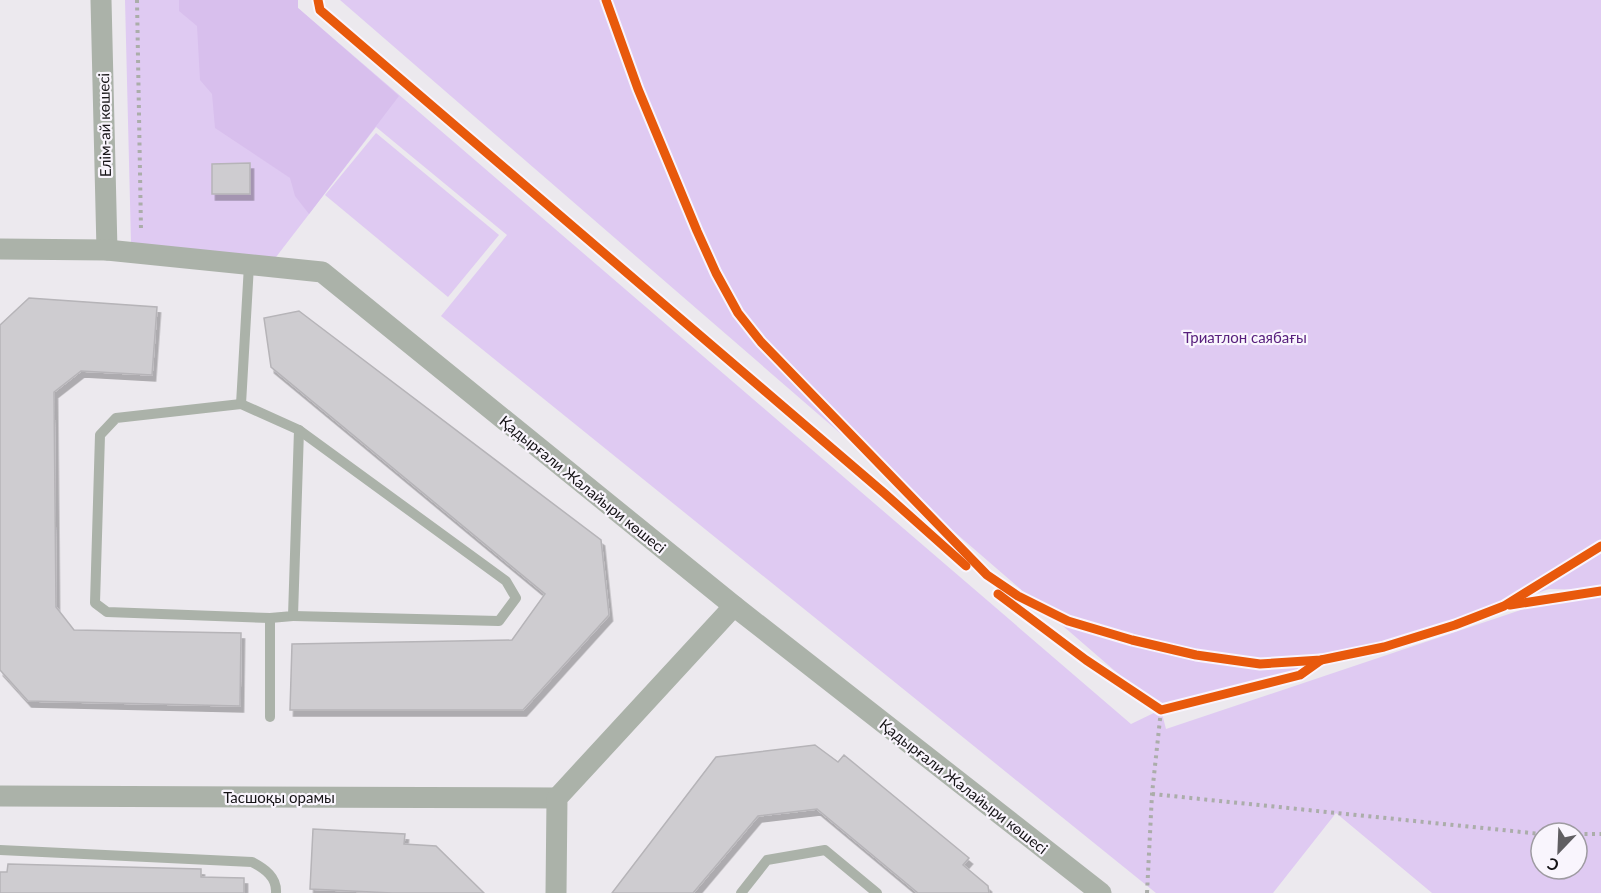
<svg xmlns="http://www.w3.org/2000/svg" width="1601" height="893" font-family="Lato,sans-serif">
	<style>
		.green { fill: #dfcaf2; fill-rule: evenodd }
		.forest { fill: #d8bfed }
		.building { fill: #ceccd0; stroke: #b6b4b8; stroke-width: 1.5; filter: url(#shadow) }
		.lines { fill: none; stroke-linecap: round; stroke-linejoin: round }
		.path { stroke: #abadaa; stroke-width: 4; stroke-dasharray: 3 4.5; stroke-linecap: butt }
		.lane { stroke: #abb2a9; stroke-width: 10 }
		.street { stroke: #abb2a9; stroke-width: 21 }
		.cycleway-casing { stroke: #f9f5fd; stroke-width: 13 }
		.cycleway { stroke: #e8590c; stroke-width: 9 }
		.labels { text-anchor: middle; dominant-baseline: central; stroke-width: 4.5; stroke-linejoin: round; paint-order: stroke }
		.street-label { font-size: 15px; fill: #151316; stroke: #f9f5fd }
		.park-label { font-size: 15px; fill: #58207d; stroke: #f9f5fd }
	</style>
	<defs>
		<filter id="shadow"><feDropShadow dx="3.5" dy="6" stdDeviation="0" flood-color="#0004"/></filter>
	</defs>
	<rect width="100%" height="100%" fill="#ece9ee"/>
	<g class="green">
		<path d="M125,0H298V8L1131,724L1160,710L340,0H1601V590L1549,589L1384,647L1161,710L1166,729L1533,606L1601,597V893H1432L1336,813L1273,893H1156L441,316L507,235L376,127L273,261L131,243ZM1541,833H1577V869H1541Z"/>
		<path d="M376,133L499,235L448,297L325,195Z"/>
	</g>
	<path class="forest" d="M179,0H298V8L399,96L309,214L295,196L290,178L215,128L212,94L200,80L197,26L179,11Z"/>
	<g class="building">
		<path d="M250,163V194H212V164Z"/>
		<path d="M29,298L157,307L152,375L81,371L54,392L56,607L74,630L241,633L240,706L28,701L0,670V325Z"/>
		<path d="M299,311L601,540L609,615L523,710H290L292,644L512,640L545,594L271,367L264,318Z"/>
		<path d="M815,745L838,762L844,755L969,858L963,865L988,886L989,893H918L817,809L758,816L693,893H612L716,757Z"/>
		<path d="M313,829L405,834L404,844L436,846L484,893H392L310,889Z"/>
		<path d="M8,864L201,869V877L244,878V893H0V872H7Z"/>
	</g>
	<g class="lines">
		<g class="path">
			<path d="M137,0L141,230"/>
			<path d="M1152,794L1541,834"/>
			<path d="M1577,834H1601"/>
			<path d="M1147,893L1152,794L1161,710"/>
		</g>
		<g class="lane">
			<path d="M241,404L299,430L293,616L270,618L107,612L95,603L100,435L116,418Z"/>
			<path d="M241,404L249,265"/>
			<path d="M293,616L499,621L516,598L506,581L299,430"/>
			<path d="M270,618V717"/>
			<path d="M0,850L252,862C265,869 277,877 276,893"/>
			<path d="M741,893L767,860L825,850L877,893"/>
		</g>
		<g class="street">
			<path d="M101,0L107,250"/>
			<path d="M0,249L107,250L322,272L734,606L1101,893"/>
			<path d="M0,796L557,798"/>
			<path d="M556,893L557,798L734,606"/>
		</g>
		<g class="cycleway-casing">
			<g id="cycleway">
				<path d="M318,0L320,10L884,493L966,566"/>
				<path d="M606,0L638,89L697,231L716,273L738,313L761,342L987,575L1018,596L1068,621L1132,640L1196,655L1260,664L1321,660L1384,647L1455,625L1504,606L1601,546"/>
				<path d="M998,594L1086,660L1161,710L1300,675L1321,660"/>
				<path d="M1510,605L1601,591"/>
			</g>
		</g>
		<use href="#cycleway" class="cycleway"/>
	</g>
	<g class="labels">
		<g class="street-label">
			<text transform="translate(104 125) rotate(-91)">Елім-ай көшесі</text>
			<text transform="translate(583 484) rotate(39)">Қадырғали Жалайыри көшесі</text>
			<text transform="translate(964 786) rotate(38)">Қадырғали Жалайыри көшесі</text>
			<text x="279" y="797">Тасшоқы орамы</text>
		</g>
		<g class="park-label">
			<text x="1245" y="337">Триатлон саябағы</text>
		</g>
	</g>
	<g transform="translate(1559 851) rotate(203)"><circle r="28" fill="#f9f5fd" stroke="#9e9ba1" stroke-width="1.5"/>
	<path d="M0-4.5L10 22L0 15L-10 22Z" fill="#605e62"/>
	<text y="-9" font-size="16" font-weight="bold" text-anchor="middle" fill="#151316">С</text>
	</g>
</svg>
